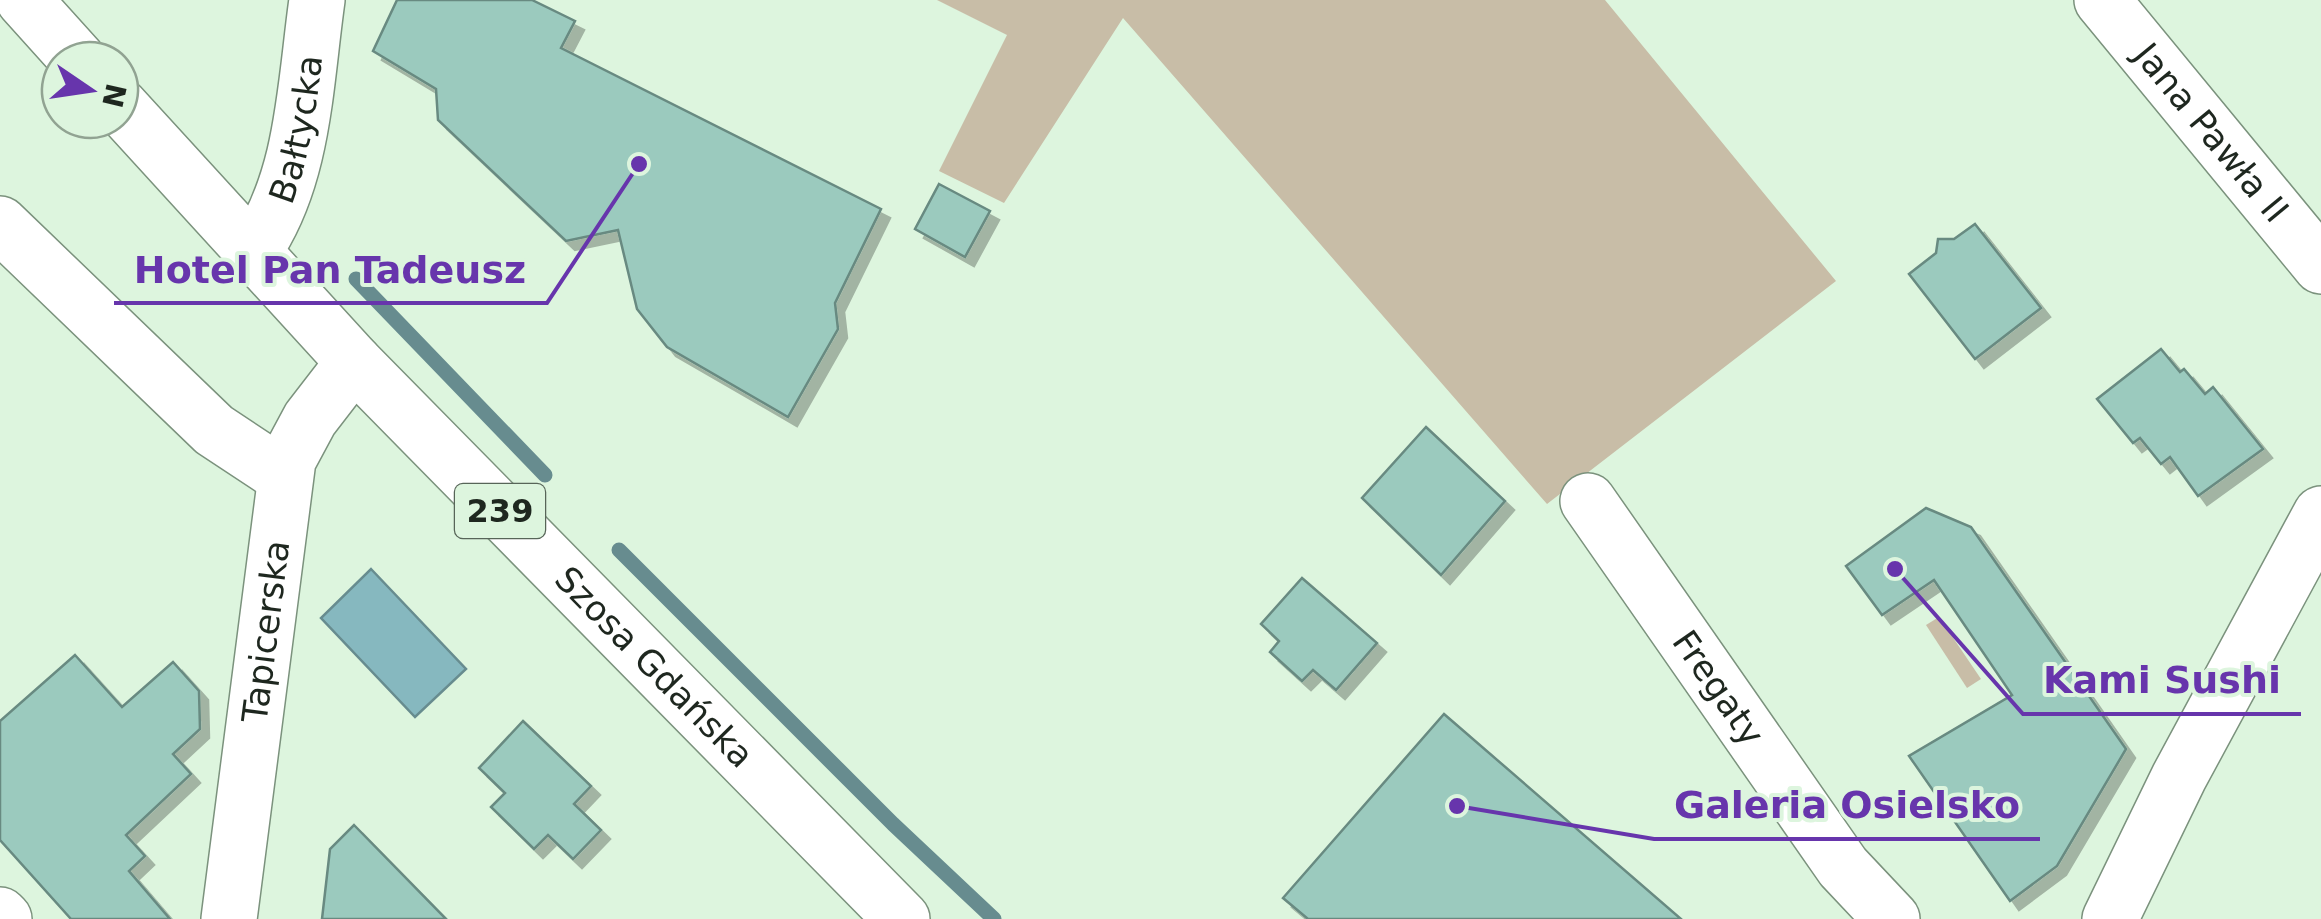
<svg xmlns="http://www.w3.org/2000/svg" width="2321" height="919" font-family="'DejaVu Sans',sans-serif">
	<style>
		.green { fill: #c8bda7 }
		.water { fill: #86b8bf; stroke: #678c8f; stroke-width: 2.5 }
		.lines { fill: none; stroke-linecap: round; stroke-linejoin: round }
		.stream { stroke: #678c8f; stroke-width: 15 }
		.building { fill: #9bcabe; stroke: #688a81; stroke-width: 2.5; filter: url(#shadow) }
		.minor-casing { stroke: #7b927d; stroke-width: 58 }
		.major-casing { stroke: #7b927d; stroke-width: 58 }
		.minor { stroke: #fff; stroke-width: 55 }
		.major { stroke: #fff; stroke-width: 55 }
		.labels { text-anchor: middle; dominant-baseline: central; stroke-width: 8; stroke-linejoin: round; paint-order: stroke }
		.shield { fill: #ddf5de; stroke: #576558; stroke-width: 2.5 }
		.shield-label { font-size: 32px; font-weight: bold; fill: #1e271f }
		.street-label { font-size: 35px; fill: #1e271f; stroke: #ddf5de }
		.leader { fill: none; stroke: #6735ac; stroke-width: 4 }
		.callout-dot { fill: #6735ac; stroke: #ddf5de; stroke-width: 4 }
		.callout-label { font-size: 38px; text-anchor: middle; font-weight: bold; fill: #6735ac; stroke: #ddf5de; stroke-width: 8; stroke-linejoin: round; paint-order: stroke }
	</style>
	<defs>
		<filter id="shadow"><feDropShadow dx="9" dy="9" stdDeviation="0" flood-color="#0004"/></filter>
	</defs>
	<rect width="100%" height="100%" fill="#ddf5de"/>
	<g class="green">
		<path d="M937,0H1605L1836,281L1547,504L1123,18L1004,203L939,171L1007,35Z"/>
		<path d="M1939,617L1981,679L1967,688L1926,625Z"/>
	</g>
	<path class="water" d="M371,569L466,669L415,717L321,618Z"/>
	<g class="lines">
		<g class="stream">
			<path d="M356,279L545,475"/>
			<path d="M619,550L893,824L994,919"/>
		</g>
	</g>
	<g class="building">
		<path d="M397,0H532L575,21L561,48L881,209L835,303L838,329L788,417L667,347L637,309L618,230L566,241L438,120L436,89L373,51Z"/>
		<path d="M939,184L990,211L965,257L915,229Z"/>
		<path d="M1975,224L2041,308L1975,359L1909,274L1936,253L1938,239H1954Z"/>
		<path d="M2161,349L2180,372L2184,369L2205,394L2213,387L2263,449L2198,496L2170,457L2161,464L2140,438L2133,443L2097,399Z"/>
		<path d="M1426,427L1505,501L1441,575L1362,498Z"/>
		<path d="M1926,508L1971,527L2126,749L2057,866L2010,901L1909,756L2012,695L1934,580L1882,615L1846,566Z"/>
		<path d="M1302,578L1377,643L1336,690L1313,670L1302,681L1270,652L1279,641L1261,624Z"/>
		<path d="M75,655L122,707L173,662L199,691L200,729L173,754L191,774L126,835L145,856L129,871L170,919H71L0,840V721Z"/>
		<path d="M1444,714L1681,919H1308L1283,898Z"/>
		<path d="M523,721L591,786L574,804L601,830L573,859L548,835L534,849L491,807L505,793L479,768Z"/>
		<path d="M354,825L446,919H322L330,849Z"/>
	</g>
	<g class="lines">
		<g class="minor-casing">
			<g id="minor">
				<path id="s1" d="M2102,0L2321,266"/>
				<path d="M0,224L214,430L285,477"/>
				<path id="s2" d="M253,252C304,180 305,85 317,0"/>
				<path id="s3" d="M1588,501L1843,867L1892,919"/>
				<path d="M0,915L4,919"/>
				<path id="s4" d="M229,919L288,460L310,419L354,362"/>
				<path d="M2110,919L2179,777L2321,514"/>
			</g>
		</g>
		<g class="major-casing">
			<g id="major">
				<path d="M24,0L78,60"/>
				<path id="s5" d="M120,106L354,362L902,919"/>
			</g>
		</g>
		<use href="#minor" class="minor"/>
		<use href="#major" class="major"/>
	</g>
	<g class="labels">
		<rect class="shield" x="455" y="484" width="90" height="54" rx="8"/>
		<g class="shield-label">
			<text x="500" y="511">239</text>
		</g>
		<g class="street-label">
			<text stroke="none"><textPath href="#s2" startOffset="132">Bałtycka</textPath></text>
			<text stroke="none"><textPath href="#s1" startOffset="172">Jana Pawła II</textPath></text>
			<text stroke="none"><textPath href="#s4" startOffset="290">Tapicerska</textPath></text>
			<text stroke="none"><textPath href="#s5" startOffset="775">Szosa Gdańska</textPath></text>
			<text stroke="none"><textPath href="#s3" startOffset="228">Fregaty</textPath></text>
		</g>
	</g>
	<path class="leader" d="M639 164L547 303H114M1895 569L2023 714H2301M1457 806L1654 839H2040"/>
	<g class="callout-dot">
		<circle cx="639" cy="164" r="10"/>
		<circle cx="1895" cy="569" r="10"/>
		<circle cx="1457" cy="806" r="10"/>
	</g>
	<g class="callout-label">
		<text x="330" y="283">Hotel Pan Tadeusz</text>
		<text x="2162" y="693">Kami Sushi</text>
		<text x="1847" y="818">Galeria Osielsko</text>
	</g>
	<g transform="translate(90 90) rotate(103)"><circle r="48" fill="#ddf5de" stroke="#91a392" stroke-width="2.5"/>
	<path d="M0-8L18 38L0 25L-18 38Z" fill="#6735ac"/>
	<text y="-15" font-size="28" font-weight="bold" text-anchor="middle" fill="#1e271f">N</text>
	</g>
</svg>
